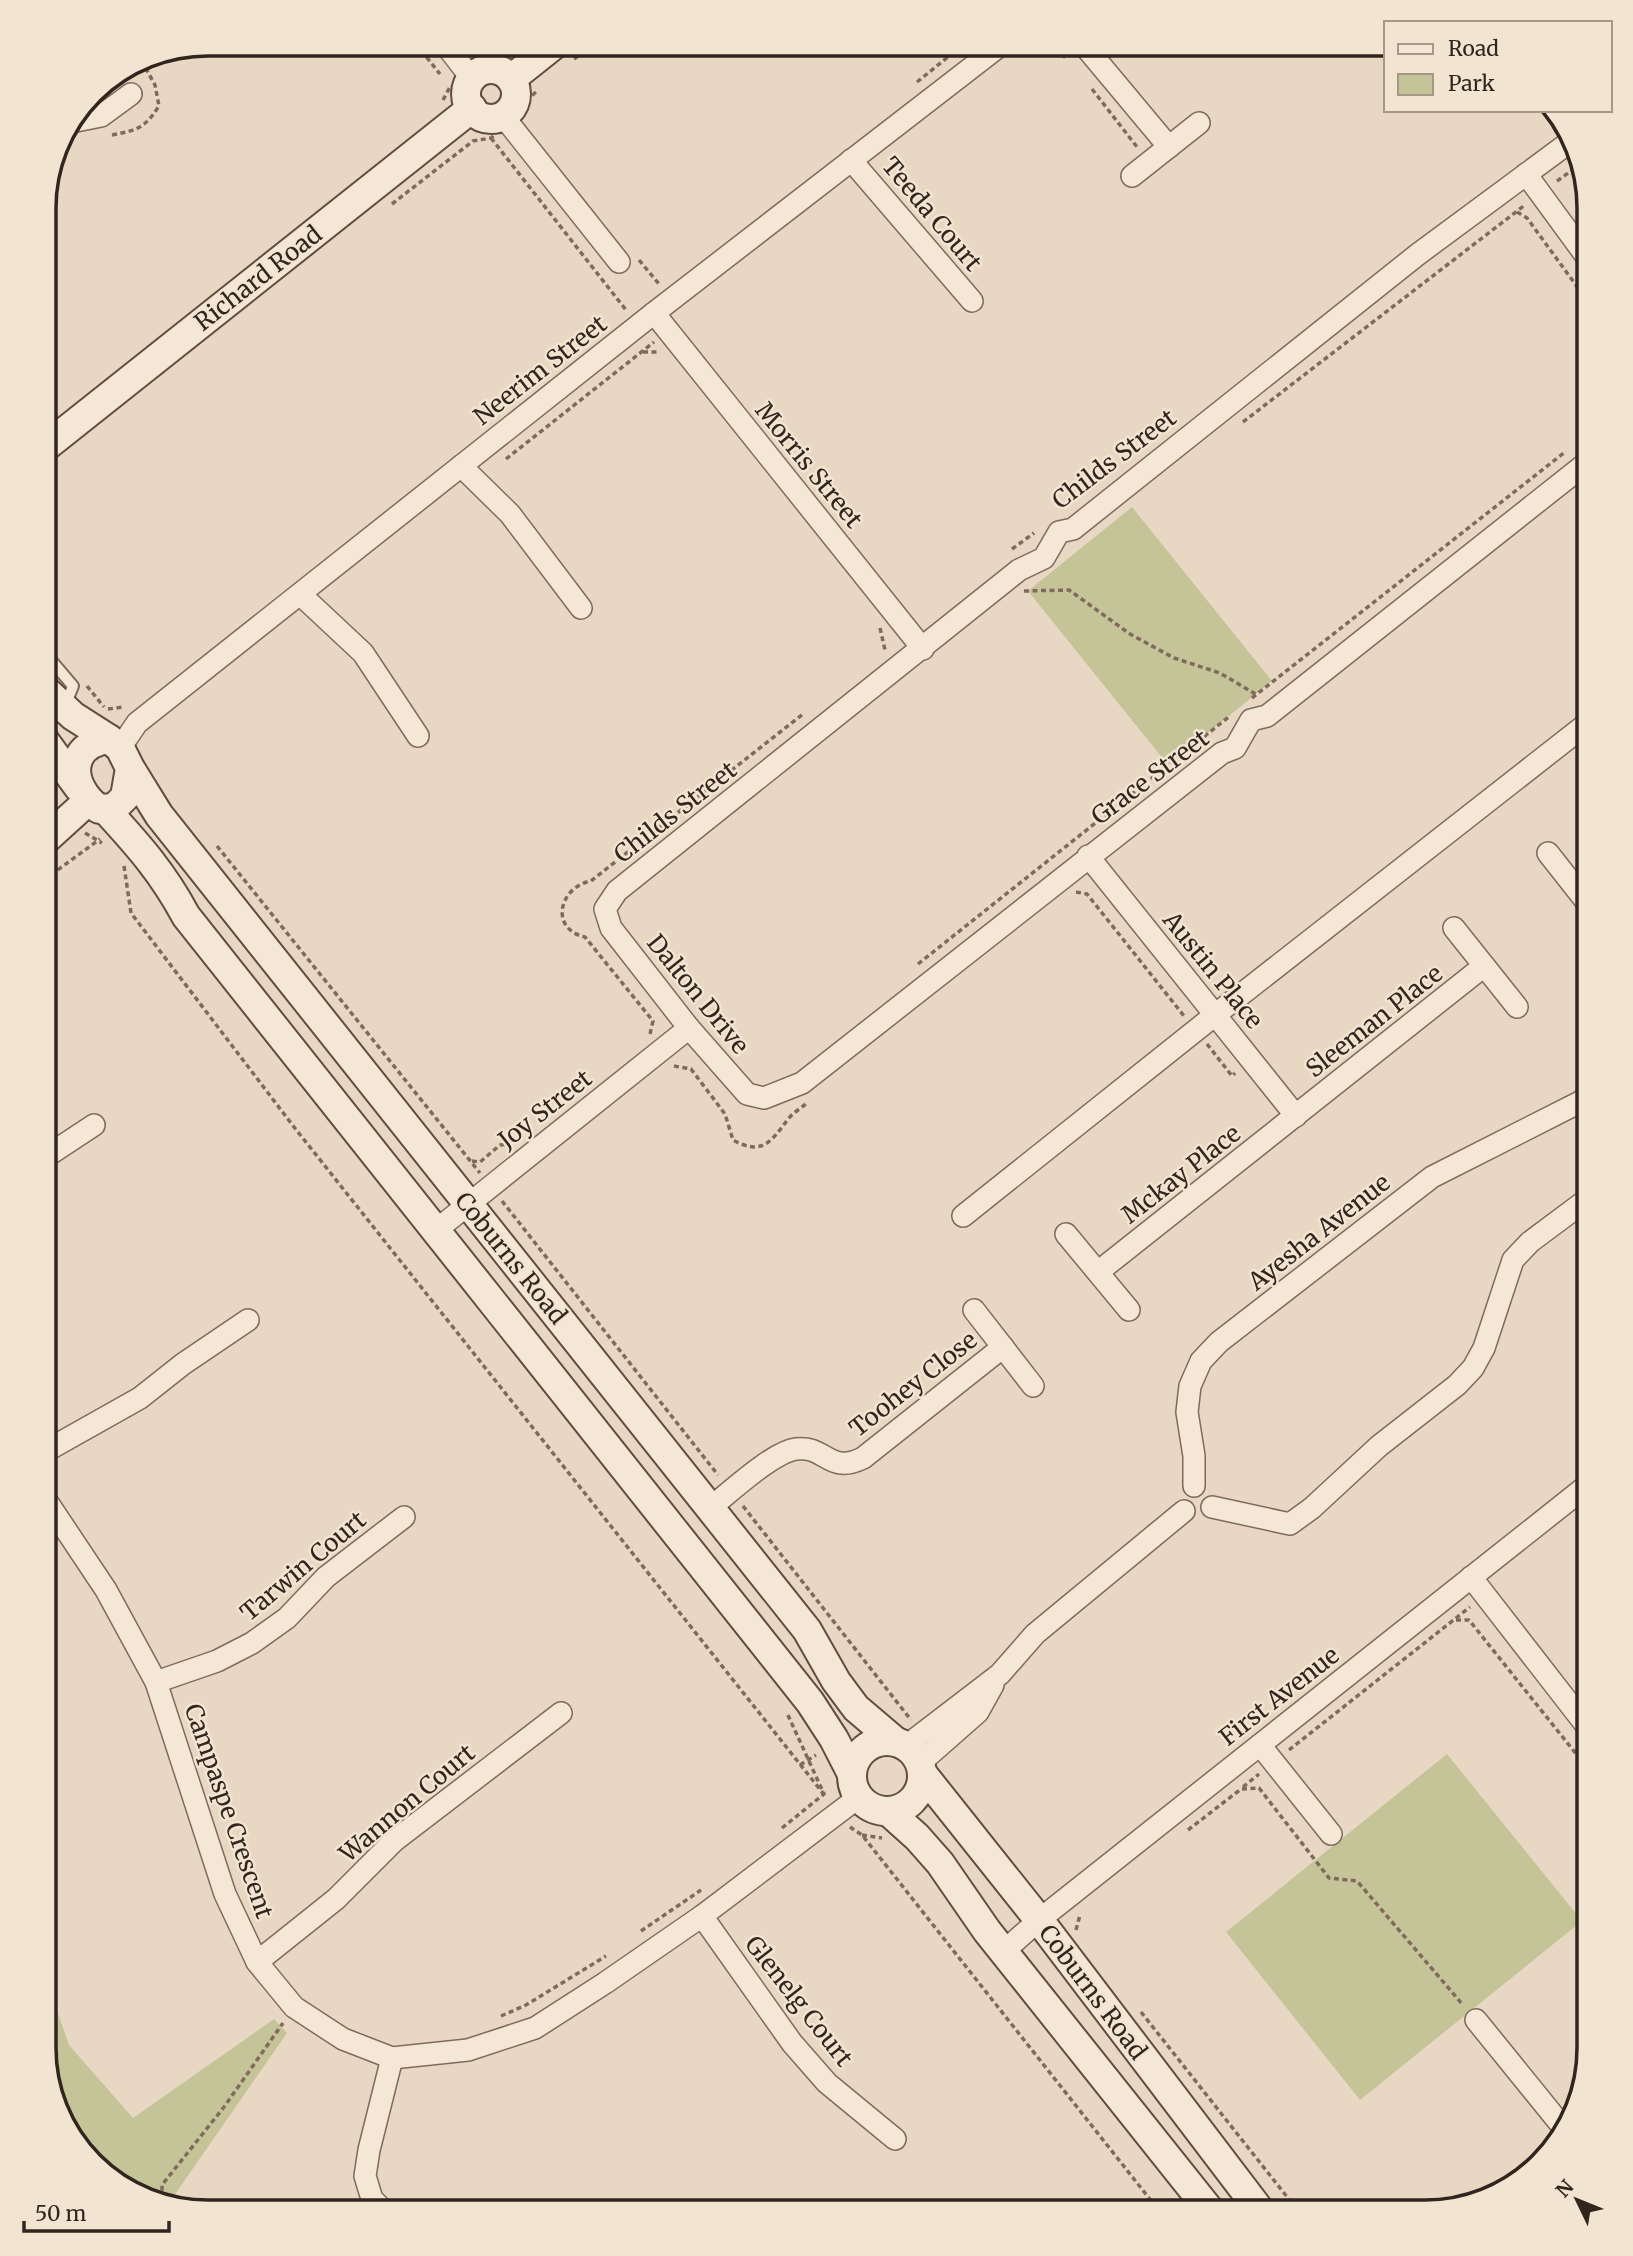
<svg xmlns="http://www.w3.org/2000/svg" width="1633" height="2256" font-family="Merriweather,serif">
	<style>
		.green { fill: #c5c498 }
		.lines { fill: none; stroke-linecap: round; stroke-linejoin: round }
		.lane-casing { stroke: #806a5c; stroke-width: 14 }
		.street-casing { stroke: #806a5c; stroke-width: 24 }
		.secondary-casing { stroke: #624c3f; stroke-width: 32 }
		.path { stroke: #806a5c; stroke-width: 3.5; stroke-dasharray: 5 3.5; stroke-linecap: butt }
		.lane { stroke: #f4e7d5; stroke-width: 10 }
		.street { stroke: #f4e7d5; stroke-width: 21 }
		.secondary { stroke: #f4e7d5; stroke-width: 28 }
		.labels { text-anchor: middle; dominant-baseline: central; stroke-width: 5; stroke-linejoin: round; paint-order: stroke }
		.street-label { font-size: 24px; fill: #32251e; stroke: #f1e4d1 }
		.rim { fill: none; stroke: #32251e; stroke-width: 3.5 }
	</style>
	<rect width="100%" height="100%" fill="#e8d8c3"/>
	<g class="green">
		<path d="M1132,507L1272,681L1168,765L1028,591Z"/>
		<path d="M1447,1754L1582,1921L1360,2100L1226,1932Z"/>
		<path d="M44,1973L69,2045L133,2118L274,2019L287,2033L171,2200L176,2205L126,2190L66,2130L44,2048Z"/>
	</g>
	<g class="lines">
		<g class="lane-casing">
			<path id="lane" d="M44,652L73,686L65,706"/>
		</g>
		<g class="street-casing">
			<g id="street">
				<path d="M445,44L472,79"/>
				<path d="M1083,44L1169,147"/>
				<path d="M503,116L619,262"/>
				<path d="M71,122L101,116L131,94"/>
				<path d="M1571,141L1417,255L1073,529L1059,532L1044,558L1019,570L617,891L605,909L611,928L689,1028L747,1094L764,1098L802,1083L1222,753L1235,748L1251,720L1267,716L1589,461"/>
				<path d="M851,160L972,301"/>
				<path d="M1526,174L1589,260"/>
				<path d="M1132,176L1199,123"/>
				<path d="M654,313L923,649"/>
				<path d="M461,466L510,514L581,608"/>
				<path d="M301,595L363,653L418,736"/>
				<path d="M120,748L137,723L654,313L1002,44"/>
				<path d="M1548,853L1589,905"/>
				<path d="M1088,856L1296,1116"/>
				<path d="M1454,928L1517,1007"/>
				<path d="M44,1158L94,1125"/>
				<path d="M963,1216L1215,1015L1589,722"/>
				<path d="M435,1231L689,1028"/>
				<path d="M1066,1234L1129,1310"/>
				<path d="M1098,1272L1484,966"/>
				<path d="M974,1310L1033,1386"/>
				<path d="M44,1452L140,1398L183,1364L248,1320"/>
				<path d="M1194,1486V1456L1187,1412L1190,1386L1201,1361L1219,1342L1432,1177L1580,1102L1589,1095"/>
				<path d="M44,1497L106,1590L156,1682L225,1894L257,1962L294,2007L343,2039L392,2058L468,2050L535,2028L605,1983L702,1916L859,1797"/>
				<path d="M1212,1507L1290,1524L1312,1508L1379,1446L1457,1385L1473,1368L1484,1348L1513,1260L1530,1242L1589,1198"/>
				<path d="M710,1508C730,1492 773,1452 796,1449C826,1445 828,1475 863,1458L1003,1347"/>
				<path d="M1471,1577L1589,1729"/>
				<path d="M156,1682L217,1661L252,1643L287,1618L326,1577L404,1517"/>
				<path d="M1260,1745L1331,1834"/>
				<path d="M906,1746L1000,1674L1035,1634L1184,1511"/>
				<path d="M920,1763L978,1712L993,1685"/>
				<path d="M702,1916L792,2043L827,2083L895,2139"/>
				<path d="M1003,1952L1039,1920L1589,1484"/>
				<path d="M257,1962L336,1899L394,1841L561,1713"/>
				<path d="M1476,2020L1566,2131"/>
				<path d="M385,2212L372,2199L365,2176L369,2150L392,2058"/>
			</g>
		</g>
		<g class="secondary-casing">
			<g id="secondary">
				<circle cx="491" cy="94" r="25"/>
				<path d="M511,79L555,44"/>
				<path d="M44,448L472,108"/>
				<path d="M44,689L73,716L109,739"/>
				<path d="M44,740L79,788"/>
				<path d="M130,768L125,797L114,808L99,809C68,786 66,745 109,739L120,748L130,768L159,815L807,1630L836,1681L856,1708L896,1742"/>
				<path d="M106,810C139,846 163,873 186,916L810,1702L834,1739L852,1774"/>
				<path d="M44,841L88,801"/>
				<circle cx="887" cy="1776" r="35"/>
				<path d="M922,1773L1039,1920L1261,2212"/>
				<path d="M888,1811L917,1837L940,1863L987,1931L1211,2212"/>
			</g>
		</g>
		<g class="path">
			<path d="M416,44L440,74"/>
			<path d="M1039,44L1053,47L1067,59"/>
			<path d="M1022,50L1034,44"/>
			<path d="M574,59L594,44"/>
			<path d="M482,61L487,57L500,54L513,44"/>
			<path d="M917,82L964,44"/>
			<path d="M1092,89L1137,147"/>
			<path d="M443,100L451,85"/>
			<path d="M523,109L525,102L537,91"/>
			<path d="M112,135C137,130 144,129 159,106L155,85L145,67L133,64"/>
			<path d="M491,138L626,310"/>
			<path d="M57,150L70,143"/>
			<path d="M1557,181L1578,166"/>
			<path d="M392,204L473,141L491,138L495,135"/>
			<path d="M1517,212L1527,218L1589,303"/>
			<path d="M639,260L659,284"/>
			<path d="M643,352H659"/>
			<path d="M1243,422L1525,205"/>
			<path d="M1577,443L1589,434"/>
			<path d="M506,459L654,342"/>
			<path d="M44,478L53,471"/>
			<path d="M1012,549L1034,533"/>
			<path d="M1024,591L1069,590L1130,634L1174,658L1220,673L1257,695"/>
			<path d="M880,628L885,650"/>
			<path d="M87,686L104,707"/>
			<path d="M1252,698L1565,452"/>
			<path d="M108,709L124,707"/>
			<path d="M85,833L102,843"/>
			<path d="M217,846L480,1173"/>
			<path d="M124,866L131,913L294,1127L826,1797"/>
			<path d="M44,880L100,839"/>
			<path d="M1076,892L1087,894L1184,1016"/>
			<path d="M918,964L1230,716"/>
			<path d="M650,1034L653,1021L585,937C549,929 559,887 591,881L803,714"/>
			<path d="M1207,1044L1232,1076L1235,1073"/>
			<path d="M674,1066L691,1069L725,1114L733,1140C763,1157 772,1140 789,1118C793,1113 801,1108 807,1103"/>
			<path d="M472,1161L480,1162L500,1145L510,1144"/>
			<path d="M502,1201L718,1475"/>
			<path d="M1582,1464L1589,1458"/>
			<path d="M743,1506L911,1720"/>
			<path d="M1456,1620H1469L1589,1770"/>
			<path d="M1289,1750L1470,1607"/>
			<path d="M800,1765L816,1755"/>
			<path d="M1243,1787L1259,1774"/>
			<path d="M850,1827L862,1835L1160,2212"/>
			<path d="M782,1828L824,1794L787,1713"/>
			<path d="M1188,1830L1241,1789L1259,1788L1329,1878L1357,1881L1463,2005"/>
			<path d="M862,1835L882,1838"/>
			<path d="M1076,1930L1080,1915"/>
			<path d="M641,1931L701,1890"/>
			<path d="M1141,2012L1299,2212"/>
			<path d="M501,2016L526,2005L606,1956"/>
			<path d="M171,2204L162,2195V2185L224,2107L283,2023"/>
		</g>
		<use href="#lane" class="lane"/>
		<use href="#street" class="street"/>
		<use href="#secondary" class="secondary"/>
	</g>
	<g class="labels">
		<g class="street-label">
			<text transform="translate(932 214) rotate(50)">Teeda Court</text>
			<text transform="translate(258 278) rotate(-38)">Richard Road</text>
			<text transform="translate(540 370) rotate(-38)">Neerim Street</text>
			<text transform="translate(1114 459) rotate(-37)">Childs Street</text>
			<text transform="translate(809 465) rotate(51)">Morris Street</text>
			<text transform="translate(1150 777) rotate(-37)">Grace Street</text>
			<text transform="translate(675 812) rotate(-38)">Childs Street</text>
			<text transform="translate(1213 970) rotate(51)">Austin Place</text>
			<text transform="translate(698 994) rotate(51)">Dalton Drive</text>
			<text transform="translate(1374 1021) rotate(-38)">Sleeman Place</text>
			<text transform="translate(545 1109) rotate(-38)">Joy Street</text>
			<text transform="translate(1181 1174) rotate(-38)">Mckay Place</text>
			<text transform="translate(1319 1232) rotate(-38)">Ayesha Avenue</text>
			<text transform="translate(511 1258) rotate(51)">Coburns Road</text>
			<text transform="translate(913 1384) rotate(-38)">Toohey Close</text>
			<text transform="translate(303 1566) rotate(-40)">Tarwin Court</text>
			<text transform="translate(1279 1696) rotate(-38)">First Avenue</text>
			<text transform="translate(407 1803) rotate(-40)">Wannon Court</text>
			<text transform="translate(229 1811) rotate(71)">Campaspe Crescent</text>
			<text transform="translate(1093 1992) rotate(53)">Coburns Road</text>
			<text transform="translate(799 2001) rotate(52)">Glenelg Court</text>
		</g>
	</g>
	<path d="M0 0H1633V2256H0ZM208 56H1425A152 152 0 0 1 1577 208V2048A152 152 0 0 1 1425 2200H208A152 152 0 0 1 56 2048V208A152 152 0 0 1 208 56Z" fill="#f1e4d1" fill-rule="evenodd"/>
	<path class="rim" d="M208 56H1425A152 152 0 0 1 1577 208V2048A152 152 0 0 1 1425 2200H208A152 152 0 0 1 56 2048V208A152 152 0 0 1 208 56Z"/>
	<rect x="1384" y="21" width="228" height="91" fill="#f1e4d1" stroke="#a59889" stroke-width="2"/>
	<rect x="1398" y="44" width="35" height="10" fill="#f4e7d5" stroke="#a59889" stroke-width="2"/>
	<text x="1448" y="56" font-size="21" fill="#32251e">Road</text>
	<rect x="1398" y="74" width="35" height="21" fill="#c5c498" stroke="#a59889" stroke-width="2"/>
	<text x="1448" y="91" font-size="21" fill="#32251e">Park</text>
	<g transform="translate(1577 2200) rotate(313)" stroke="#f1e4d1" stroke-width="5" paint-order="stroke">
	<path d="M0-5L12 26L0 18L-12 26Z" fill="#32251e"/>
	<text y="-10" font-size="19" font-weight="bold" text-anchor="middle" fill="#32251e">N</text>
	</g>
	<path d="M24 2221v10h145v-10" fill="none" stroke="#32251e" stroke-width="3.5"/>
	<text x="35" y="2221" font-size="21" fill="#32251e" stroke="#f1e4d1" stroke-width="5" paint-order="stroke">50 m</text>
</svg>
